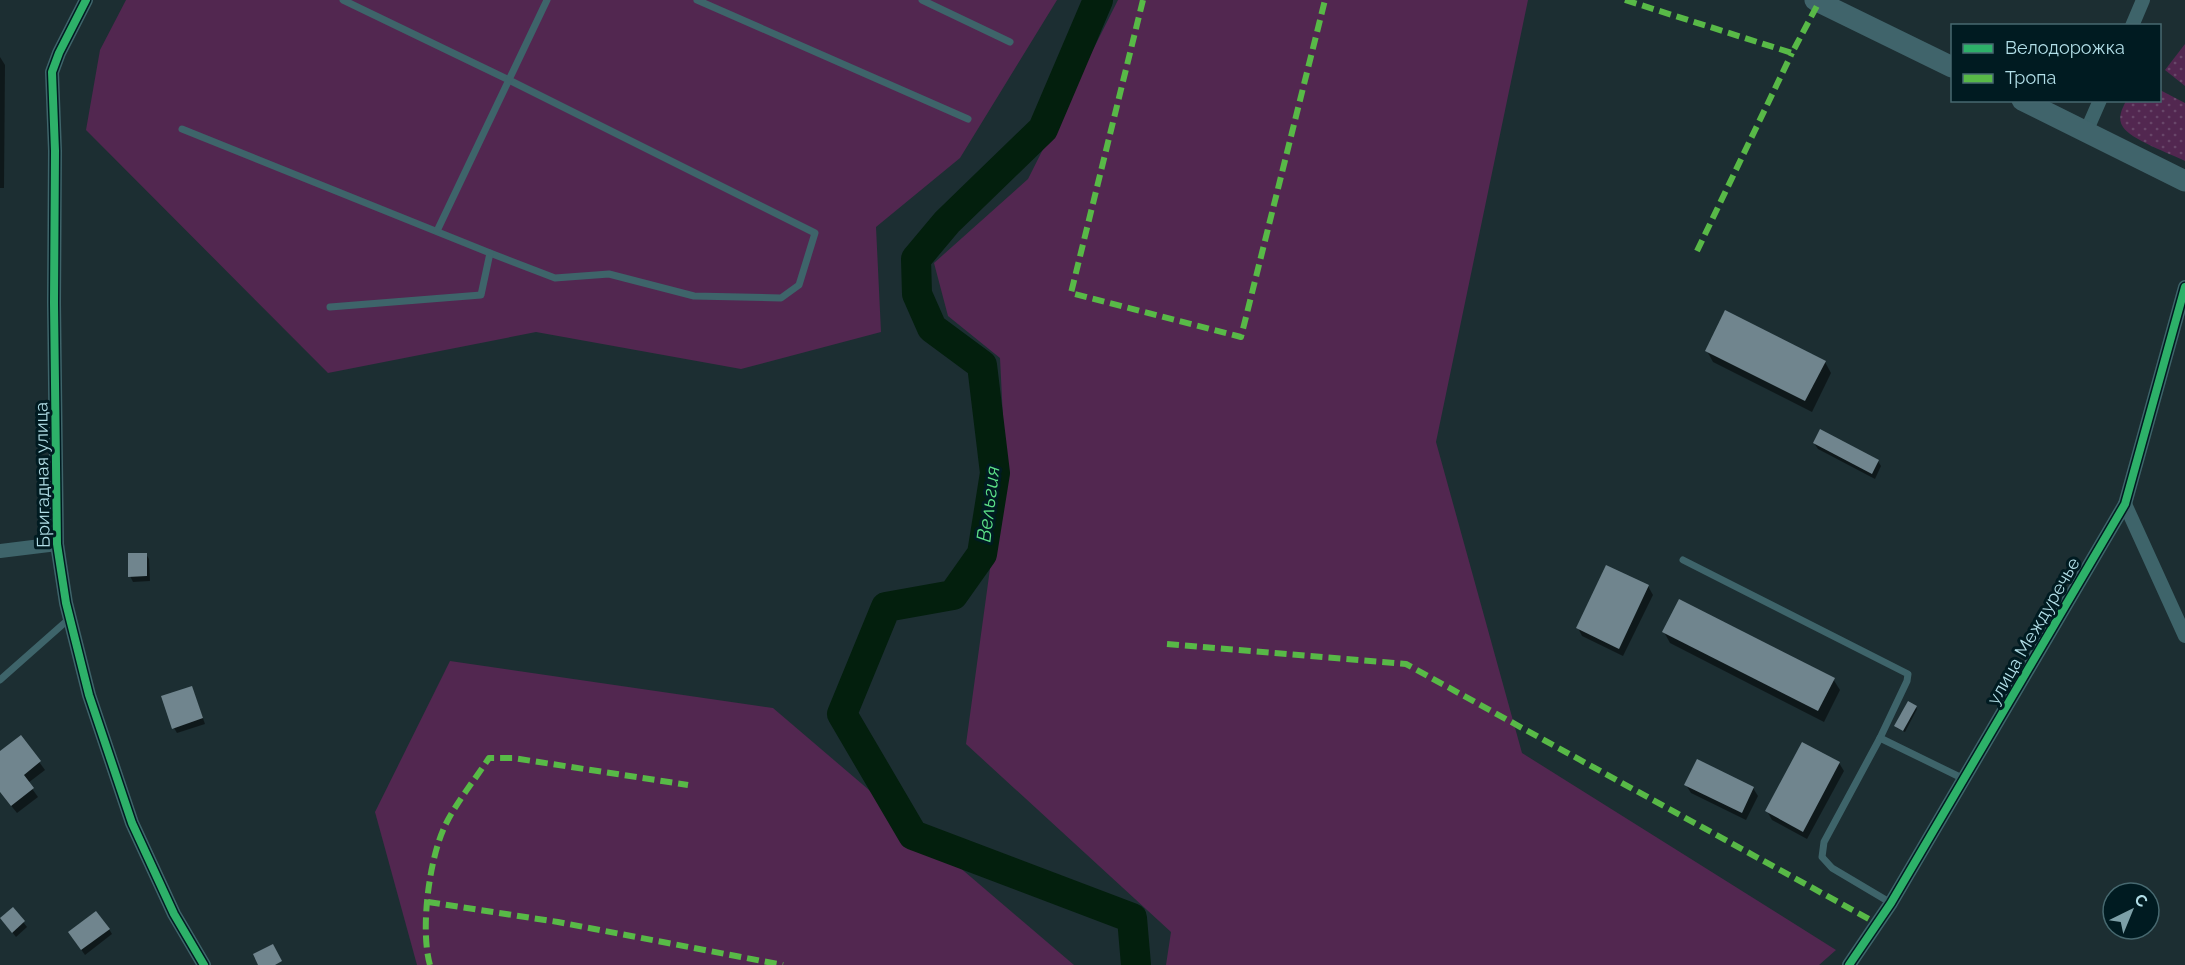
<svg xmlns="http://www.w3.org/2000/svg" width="2185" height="965" font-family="Raleway,sans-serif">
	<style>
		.grass { fill: url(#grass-dots) }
		.green { fill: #522750 }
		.shadow { fill: #0007 }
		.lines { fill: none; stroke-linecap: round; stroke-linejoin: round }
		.river { stroke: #031f0d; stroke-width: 30 }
		.building { fill: #70858e }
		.lane { stroke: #3e646a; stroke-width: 7 }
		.street { stroke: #3e646a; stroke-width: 14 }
		.primary { stroke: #40646b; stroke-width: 21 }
		.quiet { stroke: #58b947; stroke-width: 6; stroke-dasharray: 12 6; stroke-linecap: butt }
		.cycleway-casing { stroke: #001b21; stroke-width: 11 }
		.cycleway { stroke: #2db169; stroke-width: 8 }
		.labels { text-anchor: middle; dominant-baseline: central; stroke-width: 6; stroke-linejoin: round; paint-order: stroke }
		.street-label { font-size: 18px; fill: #b1dee7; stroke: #001b21 }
		.water-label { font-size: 20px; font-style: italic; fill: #5ce188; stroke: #001b21 }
	</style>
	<defs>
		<pattern id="grass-dots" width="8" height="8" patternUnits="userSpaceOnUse" patternTransform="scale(1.5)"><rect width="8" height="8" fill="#522750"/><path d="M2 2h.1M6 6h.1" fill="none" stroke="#684669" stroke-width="1.8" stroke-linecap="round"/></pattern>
	</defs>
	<rect width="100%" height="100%" fill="#1c2e32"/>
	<g class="grass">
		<path d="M2185,44V86L2165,70Z"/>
		<path d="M2160,90L2185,103V161C2171,154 2130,139 2123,127C2117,118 2122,109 2126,101L2160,100Z"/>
	</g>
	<g class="green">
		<path d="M126,0H1057L960,158L876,227L881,332L741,369L536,332L328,373L86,130L100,50Z"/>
		<path d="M1118,0H1528L1436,442L1522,753L1836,950L1819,965H1166L1171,932L966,744L1005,459L1000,358L948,316L934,263L1028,179Z"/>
		<path d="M450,661L773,708L1074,965H417L375,812Z"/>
	</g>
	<g class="shadow">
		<path d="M0,57L5,65L4,188H0Z"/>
		<path d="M1707,351L1825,362L1831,373L1812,412L1713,362Z"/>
		<path d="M1814,443L1878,461L1881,466L1875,479L1818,449Z"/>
		<path d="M146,554L149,559L150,581L133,582L130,576Z"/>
		<path d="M1607,567L1648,586L1653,595L1623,656L1582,636L1578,628Z"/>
		<path d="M1664,632L1833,679L1840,690L1824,722L1670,643Z"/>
		<path d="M194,693L205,724L177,733L174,728Z"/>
		<path d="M1916,707L1917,709L1905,732L1897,728L1896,726Z"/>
		<path d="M21,737L45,770L28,783L38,797L17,813L0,792V753Z"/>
		<path d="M1839,763L1844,771L1807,839L1772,820L1767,811Z"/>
		<path d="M1686,785L1753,788L1758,796L1746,820L1691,793Z"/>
		<path d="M13,909L27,927L16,937L2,919Z"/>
		<path d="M109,929L112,934L85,955L73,938Z"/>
	</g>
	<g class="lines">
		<path class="river" d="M1098,0L1043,129L947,222L916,259L917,294L932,328L982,365L995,473L982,554L953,595L886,607L842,714L913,835L1132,918L1136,965"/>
	</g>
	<g class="building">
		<path d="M1725,310L1826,361L1805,401L1705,351Z"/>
		<path d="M1820,429L1879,460L1872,474L1813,443Z"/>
		<path d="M128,553H147V576L128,577Z"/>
		<path d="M1606,565L1649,585L1619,649L1576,628Z"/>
		<path d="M1679,599L1835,678L1818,711L1662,632Z"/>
		<path d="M192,686L203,718L172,729L161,696Z"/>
		<path d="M1908,701L1917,706L1903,731L1894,726Z"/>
		<path d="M21,735L41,761L24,775L34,788L11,806L0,792V751Z"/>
		<path d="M1802,742L1840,762L1803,832L1765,811Z"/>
		<path d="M1697,759L1754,787L1742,813L1684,785Z"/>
		<path d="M13,907L25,921L12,933L0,918Z"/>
		<path d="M96,911L110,929L81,950L68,932Z"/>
		<path d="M273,944L282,961L275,965H258L253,954Z"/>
	</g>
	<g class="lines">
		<g class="lane">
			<path d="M343,0L509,80L815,233L799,285L781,298L694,296L609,274L555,278L490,253"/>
			<path d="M697,0L968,119"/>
			<path d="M922,0L1010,42"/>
			<path d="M182,129L490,253L481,295L330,307"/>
			<path d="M437,231L547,0"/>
			<path d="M1683,560L1908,674L1907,681L1880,738"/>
			<path d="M0,680L70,618"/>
			<path d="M1891,903L1832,868L1822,857L1824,842L1880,738L1964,779"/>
		</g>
		<g class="street">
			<path d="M86,0L59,53L52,72L55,151L54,303L57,544L66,603L89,695L132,823L174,914L204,965"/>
			<path d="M2132,26L2143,0"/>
			<path d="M2086,132L2100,100"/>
			<path d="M2125,504L2185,636"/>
			<path d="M0,551L57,544"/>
			<path d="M1849,965L1891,903L2125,504L2185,287"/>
		</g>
		<g class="primary">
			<path d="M1815,0L1952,67"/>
			<path d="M2022,100L2185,181"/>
		</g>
		<g class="quiet">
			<path d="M1143,0L1071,293L1241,337L1325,0"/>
			<path d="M1625,0L1792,53L1819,2"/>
			<path d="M1697,251L1792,53"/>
			<path d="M1167,644L1406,664L1878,924"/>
			<path d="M428,902L558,922L783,965"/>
			<path d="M430,965C420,930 429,861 444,828C453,807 476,778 489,758H513L688,785"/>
		</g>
		<g class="cycleway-casing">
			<g id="cycleway">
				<path d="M86,0L59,53L52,72L55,151L54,303L57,544L66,603L89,695L132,823L174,914L204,965"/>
				<path d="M1849,965L1891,903L2125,504L2185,287"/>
			</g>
		</g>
		<use href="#cycleway" class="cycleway"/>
	</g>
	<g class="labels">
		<g class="street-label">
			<text transform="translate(42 475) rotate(-91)">Бригадная улица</text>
			<text transform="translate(2033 631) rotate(-60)">улица Междуречье</text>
		</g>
		<g class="water-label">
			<text transform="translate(988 504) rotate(-83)">Вельгия</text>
		</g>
	</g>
	<rect x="1951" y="24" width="210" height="78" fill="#001b21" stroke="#476970" stroke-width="1.5"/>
	<rect x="1963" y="44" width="30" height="9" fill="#2db169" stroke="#476970" stroke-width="1.5"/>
	<text x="2005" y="54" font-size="18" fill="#b1dee7">Велодорожка</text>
	<rect x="1963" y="74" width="30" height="9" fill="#58b947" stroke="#476970" stroke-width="1.5"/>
	<text x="2005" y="84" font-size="18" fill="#b1dee7">Тропа</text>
	<g transform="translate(2131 911) rotate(43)"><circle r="28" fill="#001b21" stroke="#476970" stroke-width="1.5"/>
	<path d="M0-4.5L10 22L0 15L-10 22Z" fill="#7da0a8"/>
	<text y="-9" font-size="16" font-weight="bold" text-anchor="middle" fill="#b1dee7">С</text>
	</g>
</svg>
